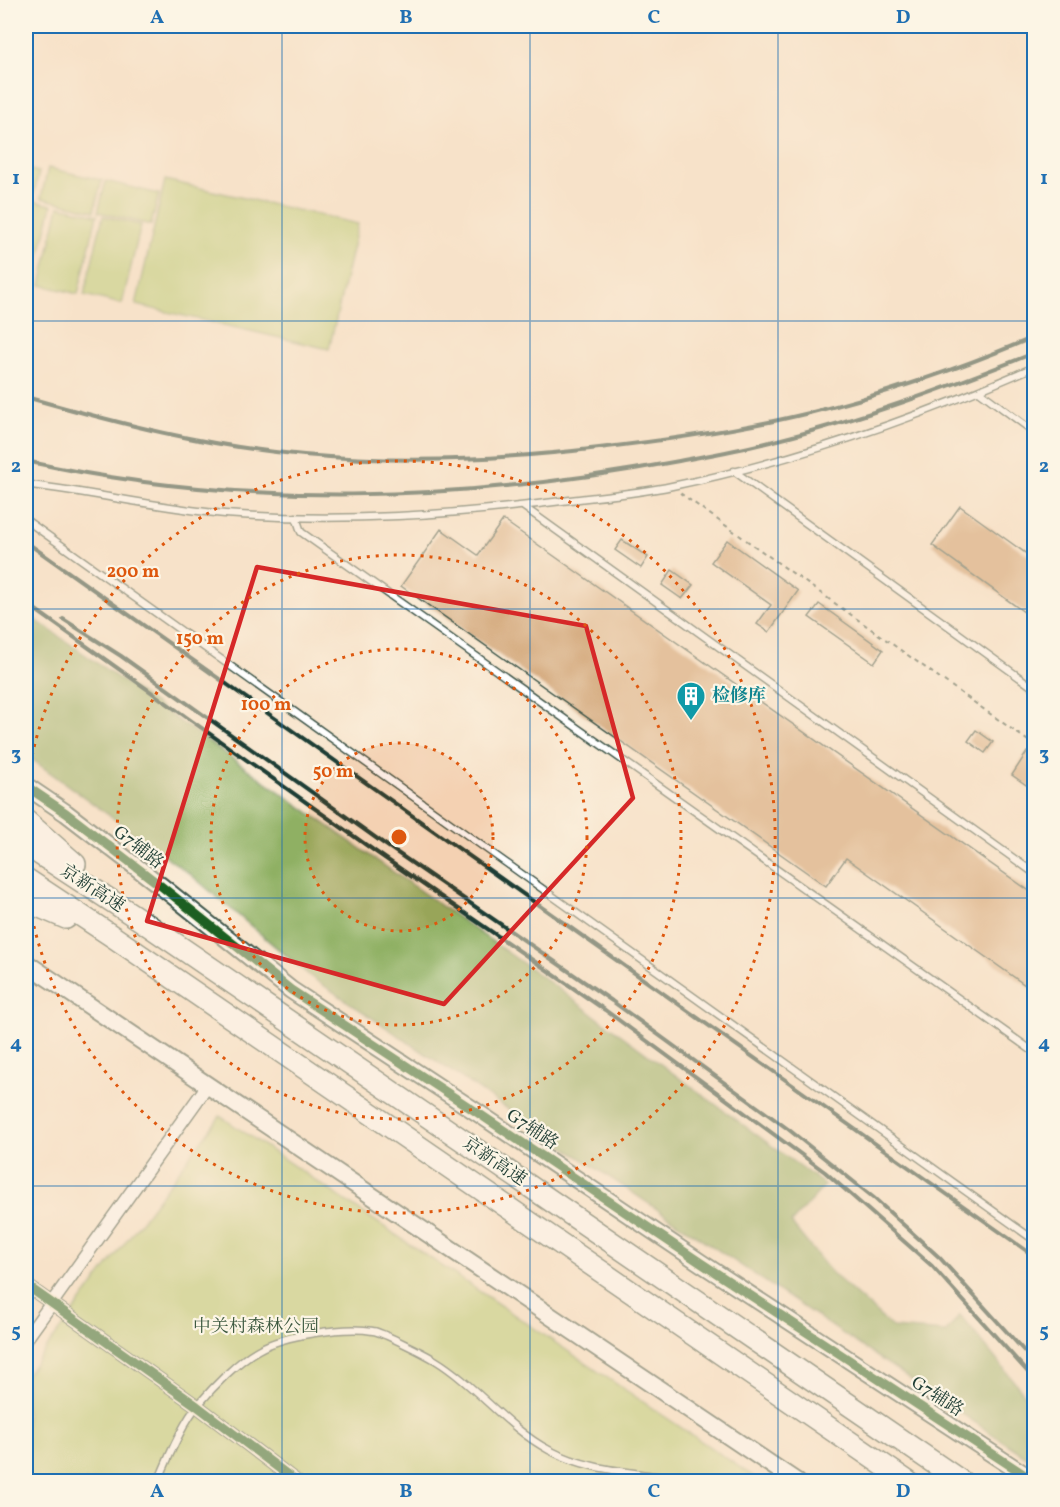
<svg xmlns="http://www.w3.org/2000/svg" width="1060" height="1507" font-family="Vollkorn,'Noto Serif SC',serif">
	<style>
		.green { fill: #b4cc71; stroke: #6a8452; stroke-width: 1.5 }
		.forest { fill: #8fb063; stroke: #57764c; stroke-width: 1.5 }
		.building { fill: #cc9a67 }
		.lines { fill: none; stroke-linecap: round; stroke-linejoin: round }
		.lane-casing { stroke: #3f564a; stroke-width: 9 }
		.street-casing { stroke: #3f564a; stroke-width: 15 }
		.secondary-casing { stroke: #3f564a; stroke-width: 20 }
		.highway-casing { stroke: #3f564a; stroke-width: 24 }
		.path { stroke: #3f564a; stroke-width: 2; stroke-dasharray: 4.5 4.5; stroke-linecap: butt }
		.lane { stroke: #fff; stroke-width: 6 }
		.street { stroke: #fff; stroke-width: 12 }
		.secondary { stroke: #fff; stroke-width: 16 }
		.highway { stroke: #fff; stroke-width: 21 }
		.rail { stroke: #1f3d34; stroke-width: 4 }
		.cycleway-casing { stroke: #fcf5e5; stroke-width: 13 }
		.cycleway { stroke: #1b5e20; stroke-width: 9 }
		.marked { fill: none; stroke: #d62828; stroke-width: 4.5; stroke-linejoin: round }
		.grid { fill: none; stroke: #1f6fb2; stroke-width: 1.5; stroke-opacity: 0.55 }
		.ring { fill: none; stroke: #de580e; stroke-width: 3; stroke-dasharray: 3 6 }
		.labels { text-anchor: middle; dominant-baseline: central; stroke-width: 4.5; stroke-linejoin: round; paint-order: stroke }
		.culture-label { font-size: 18px; font-weight: bold; fill: #0d838f; stroke: #fcf5e5; text-anchor: start }
		.street-label { font-size: 18px; fill: #1f3d34; stroke: #fcf5e5 }
		.park-label { font-size: 18px; fill: #3d5a40; stroke: #fcf5e5 }
		.centre { fill: #de580e; stroke: #fcf5e5; stroke-width: 3 }
		.ring-label { font-size: 18px; text-anchor: middle; font-weight: bold; fill: #de580e; stroke: #fcf5e5; stroke-width: 4.5; stroke-linejoin: round; paint-order: stroke }
		.neatline { fill: none; stroke: #1f6fb2; stroke-width: 2 }
		.grid-label { font-size: 20px; text-anchor: middle; font-weight: bold; fill: #1f6fb2 }
	</style>
	<rect width="100%" height="100%" fill="#fcf5e5"/>
	<filter id="ink" filterUnits="userSpaceOnUse"><feTurbulence type="fractalNoise" baseFrequency=".0167" numOctaves="2"/><feDisplacementMap in="SourceGraphic" scale="12" xChannelSelector="R" yChannelSelector="G"/><feConvolveMatrix kernelMatrix="1 2 1 2 8 2 1 2 1" color-interpolation-filters="sRGB"/></filter>
	<filter id="wash" filterUnits="userSpaceOnUse"><feTurbulence type="fractalNoise" baseFrequency=".008" numOctaves="4" result="noise"/><feDisplacementMap in="SourceGraphic" scale="24" xChannelSelector="R" yChannelSelector="G"/><feGaussianBlur stdDeviation="1.35" result="paint"/><feColorMatrix in="noise" values="0 0 0 0 0 0 0 0 0 0 0 0 0 0 0 0 0 1.4 0 .05"/><feComposite in="paint" operator="in"/></filter>
	<g filter="url(#wash)">
		<rect width="100%" height="100%" fill="#f7e2c9"/>
		<g class="green">
			<path d="M48,168L102,180L94,211L41,198Z"/>
			<path d="M26,169L39,172L34,193L26,191Z"/>
			<path d="M165,180L358,224L329,349L136,305Z"/>
			<path d="M106,181L159,194L151,225L98,212Z"/>
			<path d="M26,199L52,205L33,283L26,282Z"/>
			<path d="M59,206L97,215L78,294L41,285Z"/>
			<path d="M103,216L141,225L122,304L84,295Z"/>
			<path d="M220,1116L760,1481H26V1375Z"/>
		</g>
		<path class="forest" d="M26,613L541,976L825,1185L791,1223L830,1271L893,1328L946,1332L960,1315L1034,1406V1462L311,977L190,874L26,755Z"/>
		<g id="blocks">
			<g class="building">
				<path d="M960,506L1035,560V620L932,545Z"/>
				<path d="M503,520L1035,895V992L846,858L826,886L401,586L441,529L478,555Z"/>
				<path d="M622,540L648,557L641,568L615,550Z"/>
				<path d="M727,540L798,591L769,632L757,624L771,605L711,562Z"/>
				<path d="M672,570L693,585L682,599L662,585Z"/>
				<path d="M819,604L883,650L874,663L809,617Z"/>
				<path d="M976,730L993,742L985,753L968,741Z"/>
				<path d="M1027,752L1035,757V791L1012,775Z"/>
			</g>
		</g>
	</g>
	<g filter="url(#ink)">
		<use href="#blocks" fill-opacity="0" stroke="#3f564a" stroke-width="1.5"/>
		<g class="lines">
			<g class="lane-casing">
				<g id="lane">
					<path d="M979,391L1034,432"/>
					<path d="M734,471L1034,688"/>
					<path d="M26,488L31,485C96,493 160,508 225,514C341,523 455,515 570,500C604,496 639,493 672,486C794,461 920,417 1034,367"/>
					<path d="M524,507L1034,873"/>
					<path d="M296,517L301,532L1034,1052"/>
					<path d="M26,520L1034,1240"/>
					<path d="M158,1482C167,1460 183,1422 198,1405C213,1387 238,1361 258,1350C284,1335 345,1326 373,1331C382,1332 425,1354 435,1360C476,1385 506,1427 549,1450C595,1474 641,1471 690,1482"/>
				</g>
			</g>
			<g class="street-casing">
				<g id="street">
					<path d="M26,1285L197,1406L297,1482"/>
					<path d="M26,1339L208,1085"/>
				</g>
			</g>
			<g class="secondary-casing">
				<g id="secondary">
					<path d="M26,786L66,813L161,886L291,990L478,1113L701,1263L1034,1481"/>
					<path d="M26,963L797,1482"/>
				</g>
			</g>
			<g class="highway-casing">
				<g id="highway">
					<path d="M26,821L75,864"/>
					<path d="M26,845L139,919L962,1482"/>
					<path d="M26,879L115,938L908,1482"/>
					<path d="M26,901L66,918"/>
				</g>
			</g>
			<path class="path" d="M680,493L1034,745"/>
			<use href="#lane" class="lane"/>
			<use href="#street" class="street"/>
			<use href="#secondary" class="secondary"/>
			<use href="#highway" class="highway"/>
			<g class="rail">
				<path d="M26,397C117,423 209,447 304,455C403,464 501,460 599,448C669,440 740,430 809,413C886,394 961,368 1034,337"/>
				<path d="M26,461C239,509 464,502 679,461C709,455 740,450 770,442C860,420 948,387 1034,353"/>
				<path d="M26,542C363,778 697,1020 1034,1256"/>
				<path d="M26,603L376,852L605,1010L825,1172L932,1266L1034,1379"/>
				<path d="M63,619L121,656L383,843L612,1001L788,1129L874,1198L940,1258L1034,1362"/>
			</g>
			<g class="cycleway-casing">
				<g id="cycleway">
					<path d="M26,786L66,813L161,886L291,990L478,1113L701,1263L1034,1481"/>
					<path d="M26,1285L197,1406L297,1482"/>
				</g>
			</g>
			<use href="#cycleway" class="cycleway"/>
		</g>
	</g>
	<path d="M0 0H1060V1507H0ZM257,567L586,626L633,798L444,1004L147,921Z" fill="#f7e2c9" fill-opacity=".55" fill-rule="evenodd"/>
	<path class="marked" d="M257,567L586,626L633,798L444,1004L147,921Z"/>
	<path class="grid" d="M282,26V1482M530,26V1482M778,26V1482M26,321H1034M26,609H1034M26,898H1034M26,1186H1034"/>
	<circle cx="399" cy="837" r="94" fill="#de580e" fill-opacity=".12"/>
	<g class="ring">
		<circle cx="399" cy="837" r="94"/>
		<circle cx="399" cy="837" r="188"/>
		<circle cx="399" cy="837" r="282"/>
		<path d="M26 791A376 376 0 1 1 26 883"/>
	</g>
	<defs>
		<g id="building-pin" transform="scale(1.5)"><path d="M0 17L-7.5 6A9.5 9.5 0 1 1 7.5 6Z" fill="#0f9aa8" stroke="#fcf5e5"/><path d="M-4-6H4V6H1V3H-1V6H-4ZM-2.5-4.3h1.7v1.8h-1.7ZM.8-4.3h1.7v1.8H.8ZM-2.5-1h1.7V.8h-1.7ZM.8-1h1.7V.8H.8Z" fill="#fff"/></g>
	</defs>
	<g fill-rule="evenodd">
		<use href="#building-pin" x="691" y="696"/>
	</g>
	<g class="labels">
		<g class="culture-label">
			<text x="712" y="696">检修库</text>
		</g>
		<g class="street-label">
			<text transform="translate(138 848) rotate(38)">G7辅路</text>
			<text transform="translate(92 889) rotate(33)">京新高速</text>
			<text transform="translate(532 1130) rotate(34)">G7辅路</text>
			<text transform="translate(494 1162) rotate(34)">京新高速</text>
			<text transform="translate(937 1397) rotate(33)">G7辅路</text>
		</g>
		<g class="park-label">
			<text x="256" y="1327">中关村森林公园</text>
		</g>
	</g>
	<circle cx="399" cy="837" r="9" class="centre"/>
	<g class="ring-label">
		<text x="133" y="577">200 m</text>
		<text x="200" y="644">150 m</text>
		<text x="266" y="710">100 m</text>
		<text x="333" y="777">50 m</text>
	</g>
	<rect width="1060" height="1507" fill="none" stroke="#fcf5e5" stroke-width="66"/>
	<rect x="33" y="33" width="994" height="1441" class="neatline"/>
	<g class="grid-label">
		<text x="157" y="23">A</text>
		<text x="406" y="23">B</text>
		<text x="654" y="23">C</text>
		<text x="903" y="23">D</text>
		<text x="16" y="184">1</text>
		<text x="1044" y="184">1</text>
		<text x="16" y="472">2</text>
		<text x="1044" y="472">2</text>
		<text x="16" y="760">3</text>
		<text x="1044" y="760">3</text>
		<text x="16" y="1049">4</text>
		<text x="1044" y="1049">4</text>
		<text x="16" y="1337">5</text>
		<text x="1044" y="1337">5</text>
		<text x="157" y="1497">A</text>
		<text x="406" y="1497">B</text>
		<text x="654" y="1497">C</text>
		<text x="903" y="1497">D</text>
	</g>
</svg>
